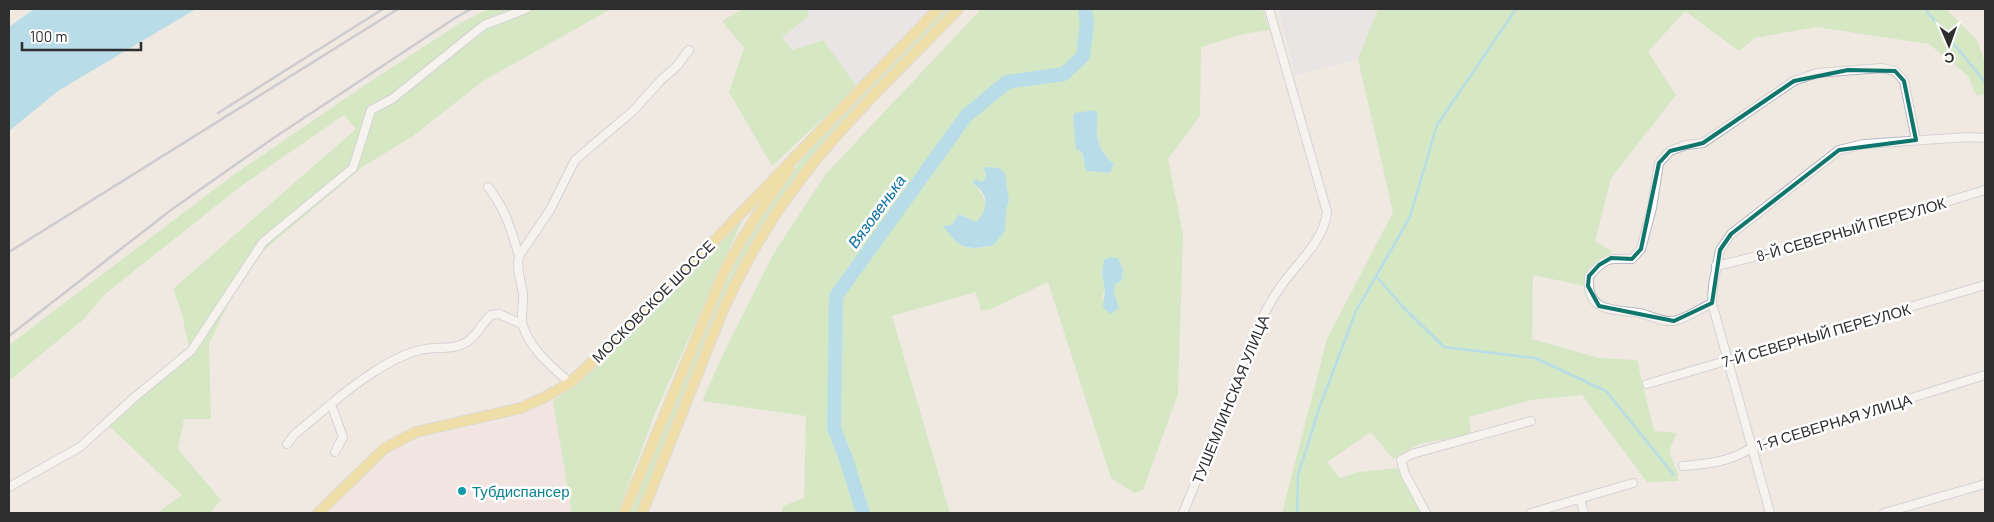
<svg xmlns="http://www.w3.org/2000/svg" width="1994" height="522" font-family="Barlow,sans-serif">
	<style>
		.industrial { fill: #e3e1e8 }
		.medical { fill: #f5dfe0 }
		.green { fill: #b6e59e; fill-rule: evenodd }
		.water { fill: #75cff0 }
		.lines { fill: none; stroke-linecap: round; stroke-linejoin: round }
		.stream { stroke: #75cff0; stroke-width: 2.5 }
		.river { stroke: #75cff0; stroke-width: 14 }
		.minor-casing { stroke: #b4b7c1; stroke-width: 10 }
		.major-casing { stroke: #c9c9c9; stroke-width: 12 }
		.minor { stroke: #fff; stroke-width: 8 }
		.major { stroke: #f2d163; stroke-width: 10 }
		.rail { stroke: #a3a6b8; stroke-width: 2.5 }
		.marked { fill: none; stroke: #0f766e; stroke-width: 4; stroke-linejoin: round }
		.culture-dot { fill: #0f9aa8; stroke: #fff; stroke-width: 2 }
		.labels { text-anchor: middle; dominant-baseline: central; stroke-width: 5; stroke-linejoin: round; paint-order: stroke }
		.street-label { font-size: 15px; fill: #2e2e2e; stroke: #fff }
		.culture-label { font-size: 15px; fill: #0d838f; stroke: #fff; text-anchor: start }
		.water-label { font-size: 16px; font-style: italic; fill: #0d6fa3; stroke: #fff }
	</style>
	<rect width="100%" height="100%" fill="#efe9e1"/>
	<g class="industrial">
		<path d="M808,9H932L857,87L823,40L792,50L782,36L808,17Z"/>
		<path d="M1278,9H1378L1358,59L1295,75Z"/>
	</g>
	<path class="medical" d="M553,401L572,513H326L394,450L448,432L508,419Z"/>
	<g class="green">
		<path d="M488,9H611L483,81L413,136L364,166L264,250L230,300L209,344L211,419H184L178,449L221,500L210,513H157L182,495L103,420L189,348L182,314L173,289L356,129L344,115L241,186L105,294L84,319L9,381V345L232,176L368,83L462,22Z"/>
		<path d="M743,9H808V17L782,37L792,50L823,40L857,87L772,166L729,92L744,48L722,21Z"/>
		<path d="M945,9H951C896,67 837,122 789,186C768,214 751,243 735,274L637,513H631C650,464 669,414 690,365C716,302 743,240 783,184C829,121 891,64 945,9Z"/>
		<path d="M981,9H1263L1269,30L1243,34L1201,47L1200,116L1168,159L1183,234L1178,394L1143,490L1134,493L1111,478L1048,282L991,309L981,311L976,292L892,316L950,513H782L783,506L804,498L806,416L702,401L728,344L774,253L825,175ZM1098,114C1095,135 1097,150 1114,164L1110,173L1086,171L1073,117ZM986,171L1009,201L1006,210L1005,231L994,245C963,252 964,249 943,226L952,225L959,214L976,222C992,209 985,195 973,183L982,182L985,178ZM1120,261L1123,270L1122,280L1116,284L1114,292L1119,308L1102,298L1105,289Z"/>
		<path d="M1378,9H1946L1977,40L1985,63V94L1977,96L1968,76L1929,44L1816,27L1755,38L1739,51L1685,11L1648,52L1676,95L1611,178L1595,241L1613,252C1595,261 1587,265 1585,286L1533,275L1532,339L1599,358L1637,360L1654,431L1677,433L1669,451L1678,474V481L1647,482L1582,395L1531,400L1469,417L1471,434L1419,444L1393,459L1371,432L1327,462L1340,478L1358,472L1397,468L1422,513H1282L1327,339L1393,212L1358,59Z"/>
		<path d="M747,210L655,413L618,513H572L553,401L585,378Z"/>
	</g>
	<g class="water">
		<path d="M34,9H196L58,91L9,131V27Z"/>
		<path d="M1095,110L1098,114C1095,135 1097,150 1114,164L1110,173L1086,171L1082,152L1076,149L1073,117L1075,113Z"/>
		<path d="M984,167L1000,168L1005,174L1009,201L1006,210L1005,231L994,245C966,251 960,249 943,226L952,225L959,214L976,222C984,216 989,201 982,192C980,188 976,186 973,183L975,179L982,182L985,178L986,172L983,169Z"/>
		<path d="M1110,257L1118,258L1123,270L1122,280L1116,284L1114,292L1119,308L1111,314L1103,308L1105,289L1102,274L1104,260Z"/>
	</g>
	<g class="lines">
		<g class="stream">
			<path d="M1925,9L1985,82"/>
			<path d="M1376,276L1403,307L1444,347L1535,358L1606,391L1674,475"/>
			<path d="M1297,513L1298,475L1320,406L1356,311L1410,217L1437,125L1516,9"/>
		</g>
		<path class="river" d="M863,513L846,459L834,428L836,296L966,116L1007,82L1064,74L1083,56L1087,23L1085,9"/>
		<g class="minor-casing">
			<g id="minor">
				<path d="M488,187C507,212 510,227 519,256"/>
				<path d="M1716,266L1812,243L1985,190"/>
				<path d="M1712,303C1700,309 1685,319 1673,321C1661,322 1650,315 1639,313C1612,309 1586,313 1589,276C1605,258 1608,258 1632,259L1641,249L1652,208L1659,163L1670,151L1686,145L1703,143L1794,81L1817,73L1882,68L1895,71L1904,81L1916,140"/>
				<path d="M570,383C552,367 530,349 523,326C520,318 524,304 523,294C521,281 516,269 519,256L550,210L575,160L633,111L661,80L677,66L689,50"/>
				<path d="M1647,384L1985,285"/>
				<path d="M287,444L295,434L331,404"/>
				<path d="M335,452L343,437L331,404C353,385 391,357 420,350C435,346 455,351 468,341C478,334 482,323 491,315L499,314L522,324"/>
				<path d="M1683,466C1707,464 1730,462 1751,448L1985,375"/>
				<path d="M9,487L80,447L136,396L191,351L263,242L353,168L371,110L392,99L484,25L526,9"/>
				<path d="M1580,499L1584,513"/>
				<path d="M1183,513C1200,473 1216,433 1231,393C1245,357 1259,317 1281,286C1297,263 1324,241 1327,212L1269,9"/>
				<path d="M1426,513L1405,474L1401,460L1412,454L1531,421"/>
				<path d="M1531,513L1633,483"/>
				<path d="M1770,513L1712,303L1713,285L1720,250L1731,234L1839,150L1864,144L1968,137L1985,138"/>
				<path d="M1884,513L1985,484"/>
			</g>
		</g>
		<g class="major-casing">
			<g id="major">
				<path d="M318,513L385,448L416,432L521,408L545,397L570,383L612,344L721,234L938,9"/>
				<path d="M624,513L723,274C742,236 764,204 789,169"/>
				<path d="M642,513L723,310C748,254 780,203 819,156C862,104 912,57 958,9"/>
			</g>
		</g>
		<use href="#minor" class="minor"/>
		<use href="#major" class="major"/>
		<g class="rail">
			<path d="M218,113L383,9"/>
			<path d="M9,252L398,9"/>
			<path d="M9,336L171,210L272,139L455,18L471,9"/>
		</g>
	</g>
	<path d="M0 0H1994V522H0ZM1848,70L1895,71L1904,81L1916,140L1839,150L1731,234L1720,250L1712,303L1674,321L1599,306L1588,286L1589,276L1599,265L1611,258L1632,259L1641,249L1659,163L1670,151L1703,143L1794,81Z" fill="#efe9e1" fill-opacity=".55" fill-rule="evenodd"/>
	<path class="marked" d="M1848,70L1895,71L1904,81L1916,140L1839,150L1731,234L1720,250L1712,303L1674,321L1599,306L1588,286L1589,276L1599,265L1611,258L1632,259L1641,249L1659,163L1670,151L1703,143L1794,81Z"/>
	<circle class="culture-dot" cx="462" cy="491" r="5"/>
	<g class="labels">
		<g class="street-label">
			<text transform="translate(1851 229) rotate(-16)">8-Й СЕВЕРНЫЙ ПЕРЕУЛОК</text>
			<text transform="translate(653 301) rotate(-45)">МОСКОВСКОЕ ШОССЕ</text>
			<text transform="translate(1816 335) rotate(-16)">7-Й СЕВЕРНЫЙ ПЕРЕУЛОК</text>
			<text transform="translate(1230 399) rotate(-68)">ТУШЕМЛИНСКАЯ УЛИЦА</text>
			<text transform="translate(1834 422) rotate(-17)">1-Я СЕВЕРНАЯ УЛИЦА</text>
		</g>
		<g class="culture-label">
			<text x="472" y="491">Тубдиспансер</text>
		</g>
		<g class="water-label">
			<text transform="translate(876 211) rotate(-54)">Вязовенька</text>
		</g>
	</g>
	<rect width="1994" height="522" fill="none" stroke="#2e2e2e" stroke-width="20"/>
	<g transform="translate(1949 45) rotate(178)" stroke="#ffffff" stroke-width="4" paint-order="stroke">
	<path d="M0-4L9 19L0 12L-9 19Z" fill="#2e2e2e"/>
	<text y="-8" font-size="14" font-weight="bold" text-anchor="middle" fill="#2e2e2e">С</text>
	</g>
	<path d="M22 42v8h119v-8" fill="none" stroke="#2e2e2e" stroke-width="2.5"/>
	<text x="30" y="42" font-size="15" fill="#2e2e2e" stroke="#ffffff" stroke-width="4" paint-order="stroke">100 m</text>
</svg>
